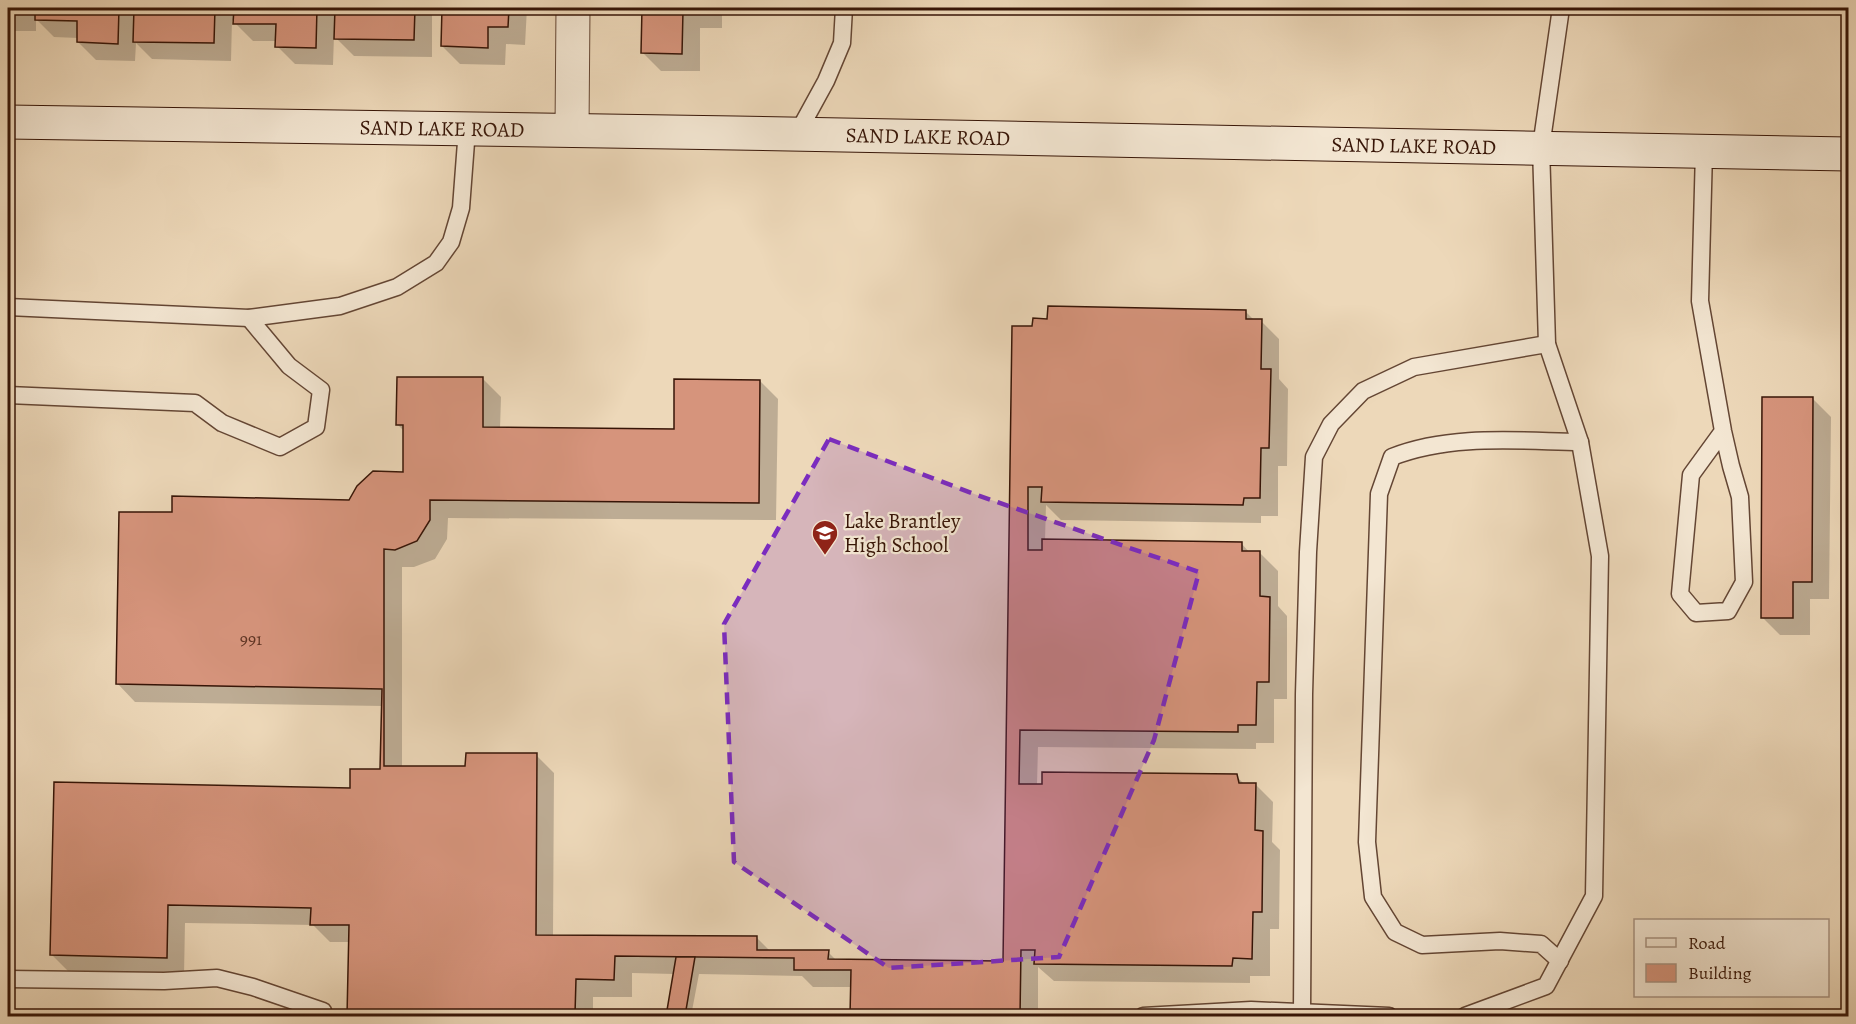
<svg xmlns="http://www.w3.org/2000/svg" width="1856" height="1024" font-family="Alegreya,serif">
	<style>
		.shadow { fill: #0003 }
		.building { fill: #d6947c; stroke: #371507; stroke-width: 1.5 }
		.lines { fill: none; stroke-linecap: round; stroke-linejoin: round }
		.lane-casing { stroke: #644634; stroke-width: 19 }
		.street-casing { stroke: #644634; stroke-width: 35 }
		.secondary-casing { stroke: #371507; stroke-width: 35 }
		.lane { stroke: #f3e6d2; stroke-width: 16 }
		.street { stroke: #f3e6d2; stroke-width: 33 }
		.secondary { stroke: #f3e6d2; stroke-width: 33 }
		.marked { fill: #7b2cbf; fill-opacity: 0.2; stroke: #7b2cbf; stroke-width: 4.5; stroke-dasharray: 12 8; stroke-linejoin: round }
		.labels { text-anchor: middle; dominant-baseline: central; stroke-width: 4.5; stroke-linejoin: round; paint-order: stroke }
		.number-label { font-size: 18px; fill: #5f3524 }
		.street-label { font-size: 21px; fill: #371507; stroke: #f3e6d2 }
		.poi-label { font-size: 21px; fill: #371507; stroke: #f3e6d2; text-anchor: start }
	</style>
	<rect width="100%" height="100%" fill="#edd8b9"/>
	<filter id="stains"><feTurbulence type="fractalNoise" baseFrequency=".00333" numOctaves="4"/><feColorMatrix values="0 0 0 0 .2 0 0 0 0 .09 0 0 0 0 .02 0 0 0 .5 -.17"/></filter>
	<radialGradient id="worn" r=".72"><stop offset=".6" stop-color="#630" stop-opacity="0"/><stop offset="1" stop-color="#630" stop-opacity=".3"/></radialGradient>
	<g class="shadow">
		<path d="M8,8H432V57L354,56L334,36L333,65L295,64L277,46V41H253L232,20L231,61L152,59L136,43L135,61L96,60L78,42V38L54,37L36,19V31H8Z"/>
		<path d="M443,8H527L525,45L506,44L505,65L460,64L442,46Z"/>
		<path d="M643,8H722V28H700V71H661L643,53Z"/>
		<path d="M1245,311L1255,321H1261L1279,339V379L1288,389L1287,466H1278V516H1261V523L1061,520L1046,505L1045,541L1241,543L1250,553H1260L1278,571V606L1287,616V699H1274V743H1256V749L1038,747L1037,785L1236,776L1244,784H1255L1273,802L1272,842L1280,850L1279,929H1270V976H1250V983L1054,981L1038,967V1016H852V987H813L802,976L699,974L691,1016H667L674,974L632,973V997H593V1016H615H349L350,942H330L313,925L185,923L184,975L70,973L52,955L382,771L383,706L135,702L117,683L174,514L350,501L404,473L405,432L397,424L483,379L501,397L500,429L676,431L760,381L778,399L776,520L448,518L447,539L435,559L414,567H402V768H467L536,755L554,773L553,936L756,937L770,951L828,952L837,961L1005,963L1013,328Z"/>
		<path d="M1813,399L1831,417L1829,599H1810V635H1780L1762,617Z"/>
	</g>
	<g class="building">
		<path d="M35,8H119L118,44L77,42V21L35,20Z"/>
		<path d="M134,8H215L214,43L133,42Z"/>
		<path d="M234,8H317L316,48L275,47L276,24H233Z"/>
		<path d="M335,8H415L414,40L334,39Z"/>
		<path d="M442,8H509L508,27H488V48L441,46Z"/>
		<path d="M642,8H705V11H683L682,54L641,53Z"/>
		<path d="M1048,306L1246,310V319H1262L1261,369H1271L1269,448H1261L1260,498H1244L1243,505L1041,502L1042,487H1028V550H1042V539L1242,542V551H1260V596L1270,597L1269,682H1257L1256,725H1238V732L1020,730L1019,784H1042V772L1237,774L1239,783H1256L1255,830L1263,831L1262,912H1253L1252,959L1233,958L1232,966L1034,964L1035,950H1021L1020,1016H850L851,970H794V958L615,956L614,980L576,979L575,1014L615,1015V1016H347L349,925H310L311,908L168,905L167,958L50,955L54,782L350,788V769H380L382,689L116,684L119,512H172V496L349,500L357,486L373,471L403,472V425H396L397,377H483V427L674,429V379L760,380L759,503L430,500V520L417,541L395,550L384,549V766H465L466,753H537L536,935L757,936V950H829L828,959L1003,961L1012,326H1032L1033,318L1047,319Z"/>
		<path d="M1762,397H1813L1812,582H1793V618H1761Z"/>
		<path d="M676,957H695L685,1016H666Z"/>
	</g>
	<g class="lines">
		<g class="lane-casing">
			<g id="lane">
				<path d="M797,134L826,81L842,43L844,8"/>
				<path d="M1704,151L1700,301L1723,431L1731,466L1740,497L1744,582L1728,611L1696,613L1680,594L1691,475L1723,431"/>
				<path d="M8,307L249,318L340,306L397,287L436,263L451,242L461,208L467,129"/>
				<path d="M8,395L195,403L222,423L280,447L316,427L321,390L289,366L249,318"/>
				<path d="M1560,961L1541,944L1500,941L1422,945L1395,932L1373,897L1367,842L1379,494L1392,457C1451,434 1517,441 1580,442"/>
				<path d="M8,979L164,981L217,978L253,987L323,1011"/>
				<path d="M1302,1013L1304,694L1308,552L1314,457L1331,424L1363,391L1414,367L1547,344"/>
				<path d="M1143,1016L1251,1010L1389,1016"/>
				<path d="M1465,1016L1546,986L1594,896L1600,556L1580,442L1547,344L1541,147L1561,8"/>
			</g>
		</g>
		<g class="street-casing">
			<path id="street" d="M572,130L573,8"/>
		</g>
		<g class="secondary-casing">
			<g id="secondary">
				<path id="s1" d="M8,122L735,133L1848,154"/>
			</g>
		</g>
		<use href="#lane" class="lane"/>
		<use href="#street" class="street"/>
		<use href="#secondary" class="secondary"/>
	</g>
	<path class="marked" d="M829,439L977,495L1199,572L1154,740L1059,957L889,968L734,862L724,624Z"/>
	<defs>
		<g id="school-pin" transform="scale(1.35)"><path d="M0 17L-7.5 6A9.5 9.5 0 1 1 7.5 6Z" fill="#8f2418" stroke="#f3e6d2"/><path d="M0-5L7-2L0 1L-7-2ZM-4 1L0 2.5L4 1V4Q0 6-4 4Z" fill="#fff"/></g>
	</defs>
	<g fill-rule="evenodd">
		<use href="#school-pin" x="825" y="533"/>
	</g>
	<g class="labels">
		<g class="number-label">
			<text x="251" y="639">991</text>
		</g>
		<g class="street-label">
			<text stroke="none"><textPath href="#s1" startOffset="434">SAND LAKE ROAD</textPath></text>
			<text stroke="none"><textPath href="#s1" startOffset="920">SAND LAKE ROAD</textPath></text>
			<text stroke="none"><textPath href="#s1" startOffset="1406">SAND LAKE ROAD</textPath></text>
		</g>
		<g class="poi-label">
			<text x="844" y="521">Lake Brantley<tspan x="844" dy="24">High School</tspan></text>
		</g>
	</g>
	<rect width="1856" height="1024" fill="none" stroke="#edd8b9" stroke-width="30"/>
	<rect x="9" y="9" width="1838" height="1006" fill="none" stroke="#371507" stroke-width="3"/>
	<rect x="15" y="15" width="1826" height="994" fill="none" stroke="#371507" stroke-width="1.5"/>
	<rect x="1634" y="919" width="195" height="78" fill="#f3e6d2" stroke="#a89281" stroke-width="1.5"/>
	<rect x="1646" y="938" width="30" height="9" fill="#f3e6d2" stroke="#a89281" stroke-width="1.5"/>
	<text x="1688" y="949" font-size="18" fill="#371507">Road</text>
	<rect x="1646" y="964" width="30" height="18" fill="#d6947c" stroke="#a89281" stroke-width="1.5"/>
	<text x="1688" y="979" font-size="18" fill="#371507">Building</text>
	<rect width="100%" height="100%" filter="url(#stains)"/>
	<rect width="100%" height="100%" fill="url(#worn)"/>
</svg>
